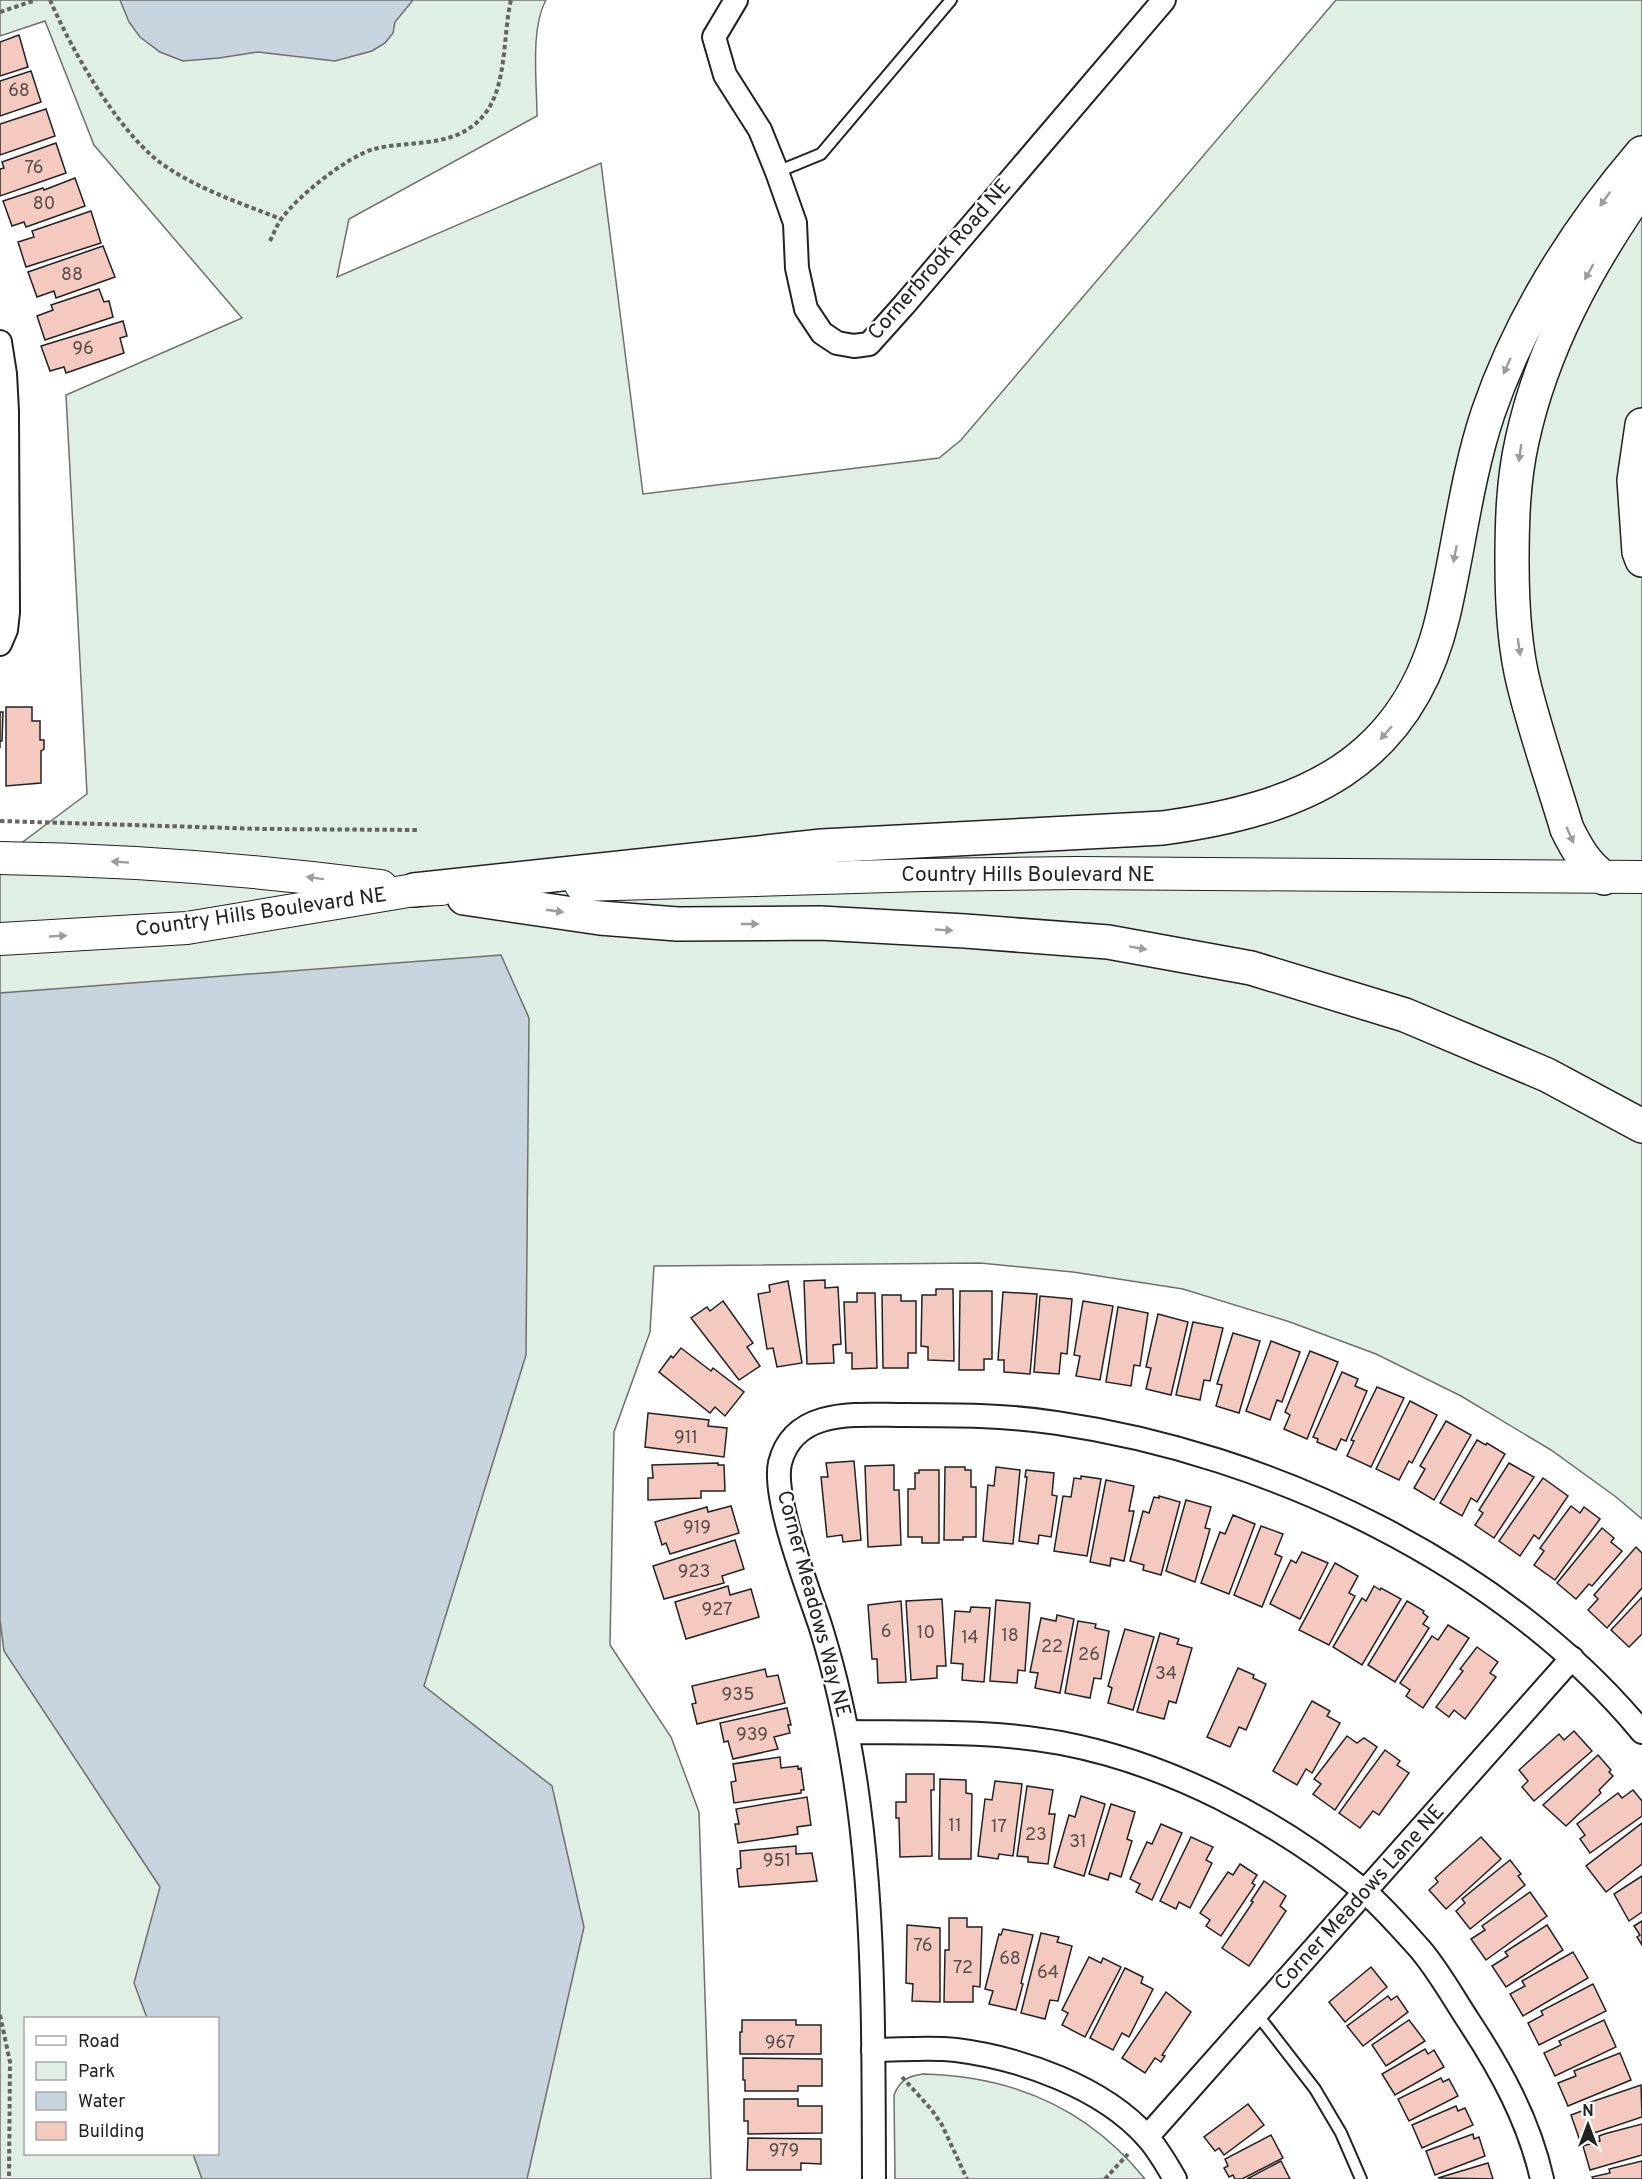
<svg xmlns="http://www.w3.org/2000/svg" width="1642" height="2179" font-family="Overpass,sans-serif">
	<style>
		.green { fill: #e0efe3; stroke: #6f6f6f; stroke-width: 1.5; fill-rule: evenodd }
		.water { fill: #c7d3dd; stroke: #6f6f6f; stroke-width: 1.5 }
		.building { fill: #f3c9c0; stroke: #222; stroke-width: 1.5 }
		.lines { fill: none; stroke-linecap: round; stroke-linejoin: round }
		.service-casing { stroke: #222; stroke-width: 14 }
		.minor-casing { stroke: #222; stroke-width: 26 }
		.secondary-casing { stroke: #222; stroke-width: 34 }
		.motorway-casing { stroke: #222; stroke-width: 36 }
		.path { stroke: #646464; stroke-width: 4; stroke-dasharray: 4.5 3; stroke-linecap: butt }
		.service { stroke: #fff; stroke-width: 10 }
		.minor { stroke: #fff; stroke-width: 22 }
		.secondary { stroke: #fff; stroke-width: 32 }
		.motorway { stroke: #fff; stroke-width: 33 }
		.oneway { fill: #9c9c9c }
		.labels { text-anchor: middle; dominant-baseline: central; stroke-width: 4.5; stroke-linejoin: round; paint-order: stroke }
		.number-label { font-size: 18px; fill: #564c4a }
		.street-label { font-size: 21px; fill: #222; stroke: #fff }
	</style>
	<rect width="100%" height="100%" fill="#fff"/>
	<g class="green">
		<path d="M0,0H546C530,29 537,83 537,116L349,219L337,277L601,163L643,494L939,458L961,440L1336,0H1642V1519L1616,1497L1551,1450L1461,1396L1376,1354L1290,1322L1183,1289L1073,1272L980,1263L654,1266L650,1332L614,1432L610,1645L671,1737L699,1812L711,2179H0V859L87,794L66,395L242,318L94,145L45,21L0,36ZM26,2018H218V2154H26Z"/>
		<path d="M923,2074C1013,2076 1088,2108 1145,2179H895L894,2095C900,2080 908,2076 923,2074Z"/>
	</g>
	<g class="water">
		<path d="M120,0H413L395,22L393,33L385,43L372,51L335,61L258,52L219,58L183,61L160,52L140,37L129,22Z"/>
		<path d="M501,955L529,1018L526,1355L424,1686L552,1786L584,1927L527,2179H202L193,2154H218V2018H147L134,1983L160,1887L4,1651L0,1620V993Z"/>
	</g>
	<g class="building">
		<path d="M19,35L28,67L0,76V42Z"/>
		<path d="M31,71L41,102L0,116V81Z"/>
		<path d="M46,109L55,136L0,155V124Z"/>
		<path d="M56,143L66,173L0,196V169L4,168L2,162Z"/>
		<path d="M75,178L85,206L26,227L24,222L12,226L3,201L43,188L44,190Z"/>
		<path d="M91,211L101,243L26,267L18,242L34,237L32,231Z"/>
		<path d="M103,246L115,277L56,298L54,291L37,297L28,272Z"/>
		<path d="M99,289L104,302L109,301L113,317L45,340L37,316L53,310L51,305Z"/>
		<path d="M123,321L127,336L120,338L124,353L66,373L64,367L50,371L41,346Z"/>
		<path d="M6,707H32V721H40V740H44V749L41,751V783L6,786Z"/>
		<path d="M0,712H3L2,741H0V748Z"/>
		<path d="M825,1280V1288L838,1287L841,1344L833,1345L834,1363L807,1364L804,1281Z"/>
		<path d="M788,1281L802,1363L777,1367L773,1348L767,1349L758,1294L770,1292L769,1285Z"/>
		<path d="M936,1289H953L954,1361L928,1360V1347L921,1346L922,1295H936Z"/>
		<path d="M960,1291H992V1359H984V1370H959Z"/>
		<path d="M1003,1292L1037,1294L1030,1374L1004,1372V1360H998Z"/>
		<path d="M857,1293H875L877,1368L852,1369V1353H846L844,1302H857Z"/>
		<path d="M882,1295H901V1301H916V1353H908V1368H883Z"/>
		<path d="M1040,1296L1072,1299L1067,1354L1061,1353L1059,1374L1034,1372Z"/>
		<path d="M723,1301L753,1343L747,1347L760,1366L739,1380L691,1318L707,1307L710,1311Z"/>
		<path d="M1083,1301L1113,1306L1100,1380L1076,1376L1080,1356L1074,1355Z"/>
		<path d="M1118,1307L1148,1313L1140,1366L1134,1365L1131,1386L1106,1382Z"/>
		<path d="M1158,1314L1188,1322L1171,1395L1146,1389L1151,1368L1146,1367Z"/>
		<path d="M1193,1322L1223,1328L1210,1381L1204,1380L1200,1400L1176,1395Z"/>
		<path d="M1233,1333L1260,1341L1239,1413L1216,1406L1222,1385L1217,1384Z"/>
		<path d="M1271,1341L1300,1352L1282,1402L1277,1400L1270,1420L1246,1411Z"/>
		<path d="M681,1348L711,1371L713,1368L744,1392L725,1416L715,1407L710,1413L659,1372L671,1356L673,1358Z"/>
		<path d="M1310,1351L1338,1362L1307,1439L1284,1429L1290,1415L1285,1412Z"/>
		<path d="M1342,1372L1358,1379L1355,1386L1367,1391L1346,1441L1341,1439L1336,1450L1317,1442L1318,1439L1313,1437Z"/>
		<path d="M1377,1387L1404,1398L1371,1467L1347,1456L1354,1441L1351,1440Z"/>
		<path d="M1410,1401L1437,1415L1412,1463L1409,1461L1399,1480L1376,1469Z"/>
		<path d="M648,1413L709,1420L708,1426L727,1428L724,1457L645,1447Z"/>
		<path d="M1446,1421L1471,1435L1434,1500L1414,1488L1425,1469L1420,1466Z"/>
		<path d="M1477,1440L1486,1445L1487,1443L1505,1454L1477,1502L1471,1498L1462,1516L1440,1503Z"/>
		<path d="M854,1461L861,1540L843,1542L842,1535L827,1537L821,1477H828L826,1463Z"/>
		<path d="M718,1463V1465H724L725,1491H701V1498L648,1500V1478H653L652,1465Z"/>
		<path d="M1509,1463L1534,1477L1494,1538L1475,1525L1483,1513L1479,1510Z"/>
		<path d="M894,1465V1490H899L901,1545L868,1547L865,1466Z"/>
		<path d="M945,1467H965V1470H971V1487H976V1537H963V1540H944Z"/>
		<path d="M996,1467L1020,1470L1013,1544L983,1541L988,1485L994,1486Z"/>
		<path d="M919,1470H939V1543H922V1537H908V1489H915V1473H919Z"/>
		<path d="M1026,1470L1054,1473L1052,1495L1057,1496L1051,1537L1039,1535L1038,1544L1019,1541L1027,1477H1025Z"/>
		<path d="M1081,1476L1101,1479L1087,1556L1054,1551L1063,1496L1071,1497L1074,1478L1081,1479Z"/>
		<path d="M1543,1478L1568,1496L1539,1539L1534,1535L1520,1556L1499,1541Z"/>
		<path d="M1106,1480L1134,1486L1129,1511H1134L1124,1561L1111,1558L1110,1566L1090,1562Z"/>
		<path d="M1159,1496L1180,1502L1161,1575L1143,1570L1144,1565L1130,1561L1143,1511L1149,1513L1154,1497L1159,1498Z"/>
		<path d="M1186,1500L1211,1507L1205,1528L1210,1529L1195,1582L1166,1571Z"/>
		<path d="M731,1506L739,1533L670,1554L666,1543L662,1545L655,1522L707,1507L708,1512Z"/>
		<path d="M1571,1506L1580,1513L1584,1507L1600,1519L1555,1580L1534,1565L1544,1551L1540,1548Z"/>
		<path d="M1233,1515L1255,1524L1229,1594L1201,1583L1220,1532L1225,1534Z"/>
		<path d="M1261,1526L1283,1534L1275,1554L1282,1557L1262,1607L1234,1595Z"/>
		<path d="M1602,1528L1614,1538L1611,1542L1622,1551L1592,1586L1589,1584L1576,1599L1557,1583Z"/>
		<path d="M735,1540L744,1569L722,1576L724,1583L664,1599L653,1566Z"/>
		<path d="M1636,1547L1642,1553V1588L1607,1628L1588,1610L1598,1599L1594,1595Z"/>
		<path d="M1302,1552L1328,1563L1300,1619L1270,1604L1291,1560L1296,1563Z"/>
		<path d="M1335,1563L1358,1576L1349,1593L1355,1596L1329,1645L1299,1630Z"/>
		<path d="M728,1586L730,1595L751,1589L759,1617L686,1639L675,1602Z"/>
		<path d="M1374,1586L1380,1590L1381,1588L1401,1599L1362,1665L1333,1647L1362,1598L1366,1601Z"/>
		<path d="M1642,1597V1634L1629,1647L1611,1630Z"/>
		<path d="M942,1599L946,1666H937V1678L911,1680L906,1601Z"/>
		<path d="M996,1600L1030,1603L1025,1671L1018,1670L1017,1683L990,1681Z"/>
		<path d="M901,1601L906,1682L878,1683L877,1659H872L868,1605Z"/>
		<path d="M1407,1601L1424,1611L1423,1613L1428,1617L1423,1624L1429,1628L1395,1682L1368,1665Z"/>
		<path d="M971,1607L990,1608L984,1682L962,1680L963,1664L951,1663L955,1611L970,1612Z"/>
		<path d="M1057,1615L1074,1619L1060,1693L1035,1688L1038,1673L1030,1672L1041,1618L1056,1621Z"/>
		<path d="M1078,1621L1096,1624L1095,1628L1109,1631L1101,1679L1094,1678L1090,1698L1065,1693Z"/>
		<path d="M1448,1625L1469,1638L1423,1708L1406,1696L1410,1690L1400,1683L1432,1636L1438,1640Z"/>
		<path d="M1125,1629L1154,1637L1133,1710L1108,1703L1112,1688L1108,1686Z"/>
		<path d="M1160,1633L1179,1639L1177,1644L1192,1648L1176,1703L1169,1701L1164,1719L1137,1712Z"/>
		<path d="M1477,1647L1498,1662L1490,1673L1496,1677L1465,1719L1454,1710L1449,1717L1436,1707L1463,1671L1460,1669Z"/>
		<path d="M1238,1668L1254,1675L1253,1678L1266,1684L1246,1730L1239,1727L1230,1747L1207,1737Z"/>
		<path d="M765,1669L767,1677L778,1675L785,1703L697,1724L692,1704L696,1703L692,1686Z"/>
		<path d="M1312,1701L1330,1711L1327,1716L1340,1723L1312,1773L1306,1769L1297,1785L1273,1771Z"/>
		<path d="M787,1708L791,1725H788L790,1733L774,1737L778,1749L733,1759L728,1741L724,1742L720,1723Z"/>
		<path d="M1574,1731L1592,1751L1534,1801L1522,1787L1528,1781L1519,1770L1559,1734L1564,1740Z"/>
		<path d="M1347,1736L1357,1743L1364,1738L1377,1747L1335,1810L1313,1794L1321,1784L1314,1779Z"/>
		<path d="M1385,1750L1400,1761L1397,1765L1409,1773L1379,1815L1373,1811L1360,1828L1339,1813Z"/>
		<path d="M1598,1755L1611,1770L1609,1772L1613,1776L1599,1790L1601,1793L1566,1826L1543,1805Z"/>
		<path d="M780,1757L781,1768L798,1766V1769L801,1768L804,1790H801V1793L734,1803L731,1782L736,1781L733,1764Z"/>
		<path d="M906,1774H934V1790H931L932,1856L900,1857L899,1818H896V1802H906Z"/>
		<path d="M940,1779L966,1780V1793L972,1794L971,1859H939Z"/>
		<path d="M995,1781L1022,1784L1013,1856L999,1854L998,1859L978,1856L985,1799L992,1800Z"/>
		<path d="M1027,1786L1053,1790L1049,1814H1055L1048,1864L1028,1862V1857L1017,1856Z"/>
		<path d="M1633,1790L1642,1801V1816L1590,1853L1580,1839L1585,1835L1577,1824L1618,1793L1622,1798Z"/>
		<path d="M1081,1796L1105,1804L1084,1876L1054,1867L1069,1815L1075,1817Z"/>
		<path d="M807,1797L811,1825L797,1827L798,1834L738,1843L735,1824H739L736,1809Z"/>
		<path d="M1111,1804L1135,1812L1127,1839L1132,1841L1121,1877L1110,1873L1108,1880L1089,1874Z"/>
		<path d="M1642,1823V1864L1606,1892L1586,1866Z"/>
		<path d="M1161,1824L1182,1833L1152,1900L1136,1892L1140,1884L1130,1879L1147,1842L1152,1844Z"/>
		<path d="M1191,1837L1213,1847L1206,1860L1212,1863L1190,1908L1179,1902L1176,1909L1160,1901Z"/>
		<path d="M1481,1837L1501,1859L1446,1909L1429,1890L1438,1882L1435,1878Z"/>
		<path d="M796,1846V1854L812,1853L817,1881L739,1887L737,1869L741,1868L740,1851Z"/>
		<path d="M1510,1860L1521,1874L1518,1876L1525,1885L1470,1929L1456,1911L1465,1903L1462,1899Z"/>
		<path d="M1240,1864L1257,1875L1252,1883L1255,1885L1221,1936L1206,1926L1210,1920L1200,1913L1228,1872L1233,1875Z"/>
		<path d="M1642,1876V1912L1629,1921L1614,1894Z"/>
		<path d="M1264,1881L1286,1896L1280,1906L1286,1911L1249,1966L1222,1948L1253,1902L1251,1901Z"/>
		<path d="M1530,1892L1547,1916L1486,1960L1471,1939L1485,1930L1482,1926Z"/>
		<path d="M949,1918H967V1927H982L980,1987L973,1986V2002H944L945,1950H949Z"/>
		<path d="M1642,1921V1945L1637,1937L1640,1935L1634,1926Z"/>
		<path d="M907,1925L940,1928V2002L912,2001L913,1984L906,1983Z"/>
		<path d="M1547,1925L1563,1950L1506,1987L1492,1966L1508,1956L1505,1952Z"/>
		<path d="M1003,1929L1033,1935L1021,1983L1023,1984L1016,2010L989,2004L993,1991L985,1989L999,1934L1001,1935Z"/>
		<path d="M1041,1933L1059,1937L1057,1942L1072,1946L1058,2001L1050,2000L1045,2019L1021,2013Z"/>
		<path d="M1573,1952L1588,1978L1523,2016L1510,1994L1525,1986L1522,1981Z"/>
		<path d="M1089,1957L1101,1963L1103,1958L1121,1967L1085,2037L1062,2025L1068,2013L1062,2010Z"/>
		<path d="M1371,1967L1387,1987L1345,2022L1329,2002Z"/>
		<path d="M1125,1968L1143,1977L1141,1983L1153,1989L1129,2037L1122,2033L1113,2050L1090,2038Z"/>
		<path d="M1593,1984L1606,2011L1539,2045L1528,2023L1543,2015L1541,2011Z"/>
		<path d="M1166,1992L1191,2012L1162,2055L1165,2056L1161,2062L1155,2058L1145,2073L1122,2058Z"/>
		<path d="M1388,1996L1391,2000L1397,1996L1408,2012L1363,2046L1347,2026Z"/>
		<path d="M742,2020H796V2025H821V2054H740V2032H742Z"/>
		<path d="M1409,2020L1425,2041L1386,2066L1372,2045Z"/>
		<path d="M1604,2020L1616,2047L1555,2076L1544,2053L1561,2045L1559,2041Z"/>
		<path d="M1425,2049L1428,2054L1434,2050L1444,2067L1395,2095L1382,2074Z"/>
		<path d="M1620,2053L1631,2080L1568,2106L1558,2083L1576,2076L1574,2071Z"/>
		<path d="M743,2058L822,2059V2086H798V2091H745V2080H743Z"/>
		<path d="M1441,2078L1443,2082L1449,2079L1458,2096L1409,2121L1398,2099Z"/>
		<path d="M1641,2085L1642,2117L1579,2138L1571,2115L1587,2109L1585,2104Z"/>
		<path d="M744,2099H798V2106H822V2133L748,2134V2121H744Z"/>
		<path d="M1248,2104L1264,2125L1224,2155L1219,2148L1215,2151L1204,2137Z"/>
		<path d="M1456,2106L1458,2111L1465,2108L1473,2125L1422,2148L1412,2125Z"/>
		<path d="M1642,2124V2155L1590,2170L1583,2146L1600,2141L1599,2136L1604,2134Z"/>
		<path d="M1473,2134L1474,2139L1479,2137L1485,2156L1435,2175L1426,2151Z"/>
		<path d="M1271,2135L1283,2158L1242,2179H1235L1233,2175L1229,2177L1224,2168L1228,2166L1225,2159Z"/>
		<path d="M748,2138L821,2139V2164L801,2163V2170H747Z"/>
		<path d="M1281,2161L1290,2179H1247Z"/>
		<path d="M1642,2161V2179H1593L1592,2177L1610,2173L1609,2169Z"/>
		<path d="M1488,2163L1493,2179L1438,2178Z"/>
	</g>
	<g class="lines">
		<g class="service-casing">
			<g id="service">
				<path d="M777,172L821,154L951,0"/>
				<path d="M1257,2014L1315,2089L1341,2133L1361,2179"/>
			</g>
		</g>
		<g class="minor-casing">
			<g id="minor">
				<path d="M736,0L714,37L725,75L760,130L777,172L795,223L797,268L806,309L822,333L837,343L854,346L869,344L904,305L1164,0"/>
				<path d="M0,342L5,374L7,411L8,612L6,630L0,644"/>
				<path d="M848,1732C919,1733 991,1730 1061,1743C1171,1764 1276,1820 1363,1890C1383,1907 1402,1929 1420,1949C1438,1970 1453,1997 1468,2020C1501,2070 1529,2121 1542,2179"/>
				<path d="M873,2050C900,2050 929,2047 956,2050C1020,2058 1103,2087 1147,2137C1158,2149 1167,2165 1175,2179"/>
				<path d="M1147,2137L1572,1658"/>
				<path d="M874,2179C873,1992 877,1808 821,1628C809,1591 772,1498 780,1463C794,1407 858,1415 903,1415C954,1415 1006,1415 1057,1423C1270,1454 1503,1564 1642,1732"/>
			</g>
		</g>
		<g class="secondary-casing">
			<g id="secondary">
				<path d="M0,858C127,860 254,870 381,886"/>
				<path d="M581,885L923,875L1075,873L1642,877"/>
				<path d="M0,939L187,928L414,890L441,889"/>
			</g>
		</g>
		<g class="motorway-casing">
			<g id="motorway">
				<path d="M1642,425L1634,480L1639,552L1642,560"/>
				<path d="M1604,878C1586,865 1577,849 1567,829C1553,782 1536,734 1524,685C1514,646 1512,603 1512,563C1512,522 1513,481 1522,441C1542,348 1588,264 1642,187"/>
				<path d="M414,890L822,846L1163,828C1302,809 1408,765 1443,616C1459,548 1466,479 1488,413C1521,317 1577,229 1642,153"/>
				<path d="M464,898L600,918L677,924L820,923L965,931L1108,942L1251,968L1405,1015L1547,1075L1642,1126"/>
			</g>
		</g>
		<g class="path">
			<path d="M50,0C72,51 121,138 168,168C203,191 243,204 281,219"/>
			<path d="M0,12L36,0"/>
			<path d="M270,241C274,233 277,224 283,217C298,196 348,156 374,149C414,139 459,150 487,111C507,82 503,34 511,0"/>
			<path d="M0,821L264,829L420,830"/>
			<path d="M0,2015L10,2062L9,2179"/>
			<path d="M902,2077L931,2109L942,2125L967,2179"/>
			<path d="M1105,2179L1128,2154"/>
		</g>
		<use href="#service" class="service"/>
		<use href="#minor" class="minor"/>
		<use href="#secondary" class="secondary"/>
		<use href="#motorway" class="motorway"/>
	</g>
	<defs><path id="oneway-solid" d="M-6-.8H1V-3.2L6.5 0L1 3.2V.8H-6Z" transform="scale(1.5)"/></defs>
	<g class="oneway">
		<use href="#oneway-solid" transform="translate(1605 199) rotate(126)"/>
		<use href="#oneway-solid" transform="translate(1589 272) rotate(119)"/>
		<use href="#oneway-solid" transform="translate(1507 366) rotate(114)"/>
		<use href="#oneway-solid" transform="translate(1520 453) rotate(98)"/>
		<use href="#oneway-solid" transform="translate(1455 554) rotate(101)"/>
		<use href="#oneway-solid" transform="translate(1519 647) rotate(82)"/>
		<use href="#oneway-solid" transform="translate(1386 733) rotate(131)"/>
		<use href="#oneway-solid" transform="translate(1570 835) rotate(66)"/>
		<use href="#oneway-solid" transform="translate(120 862) rotate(-176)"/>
		<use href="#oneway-solid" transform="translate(315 878) rotate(-173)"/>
		<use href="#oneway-solid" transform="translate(555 911) rotate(8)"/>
		<use href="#oneway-solid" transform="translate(750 924)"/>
		<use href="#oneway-solid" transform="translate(944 930) rotate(3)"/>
		<use href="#oneway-solid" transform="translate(58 936) rotate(-3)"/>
		<use href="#oneway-solid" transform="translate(1138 948) rotate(10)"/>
	</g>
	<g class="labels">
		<g class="number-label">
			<text x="19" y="91">68</text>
			<text x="34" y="168">76</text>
			<text x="44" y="204">80</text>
			<text x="72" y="275">88</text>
			<text x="83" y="349">96</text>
			<text x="686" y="1438">911</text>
			<text x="697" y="1528">919</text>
			<text x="694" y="1572">923</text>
			<text x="717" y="1610">927</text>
			<text x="886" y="1632">6</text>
			<text x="926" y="1633">10</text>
			<text x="1010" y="1636">18</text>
			<text x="970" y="1638">14</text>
			<text x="1052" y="1647">22</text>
			<text x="1089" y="1655">26</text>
			<text x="1166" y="1674">34</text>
			<text x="738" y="1695">935</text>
			<text x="752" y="1735">939</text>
			<text x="955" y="1826">11</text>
			<text x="999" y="1827">17</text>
			<text x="1036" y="1835">23</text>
			<text x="1078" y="1842">31</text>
			<text x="777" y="1861">951</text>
			<text x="923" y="1946">76</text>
			<text x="1010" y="1959">68</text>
			<text x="963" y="1968">72</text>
			<text x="1048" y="1973">64</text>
			<text x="780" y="2043">967</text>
			<text x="784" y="2151">979</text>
		</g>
		<g class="street-label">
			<text transform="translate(940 260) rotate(-49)">Cornerbrook Road NE</text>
			<text x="1028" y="875">Country Hills Boulevard NE</text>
			<text transform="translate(261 913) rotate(-8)">Country Hills Boulevard NE</text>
			<text transform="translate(813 1604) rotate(75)">Corner Meadows Way NE</text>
			<text transform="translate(1360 1898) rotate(-48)">Corner Meadows Lane NE</text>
		</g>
	</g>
	<rect x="24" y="2017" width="195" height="138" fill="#ffffff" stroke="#a7a7a7" stroke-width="1.5"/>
	<rect x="36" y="2036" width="30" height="9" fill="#ffffff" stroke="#a7a7a7" stroke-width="1.5"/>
	<text x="78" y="2047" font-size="18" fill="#222222">Road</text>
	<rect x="36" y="2062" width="30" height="18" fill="#e0efe3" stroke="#a7a7a7" stroke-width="1.5"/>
	<text x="78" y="2077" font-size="18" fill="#222222">Park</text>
	<rect x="36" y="2092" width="30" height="18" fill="#c7d3dd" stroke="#a7a7a7" stroke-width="1.5"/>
	<text x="78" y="2107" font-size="18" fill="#222222">Water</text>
	<rect x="36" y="2122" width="30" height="18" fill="#f3c9c0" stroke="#a7a7a7" stroke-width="1.5"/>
	<text x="78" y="2137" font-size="18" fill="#222222">Building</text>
	<g transform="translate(1588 2125)" stroke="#ffffff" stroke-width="4.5" paint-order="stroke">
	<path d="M0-4.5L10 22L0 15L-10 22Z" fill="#222222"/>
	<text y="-9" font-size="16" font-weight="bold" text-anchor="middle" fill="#222222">N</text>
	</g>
</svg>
